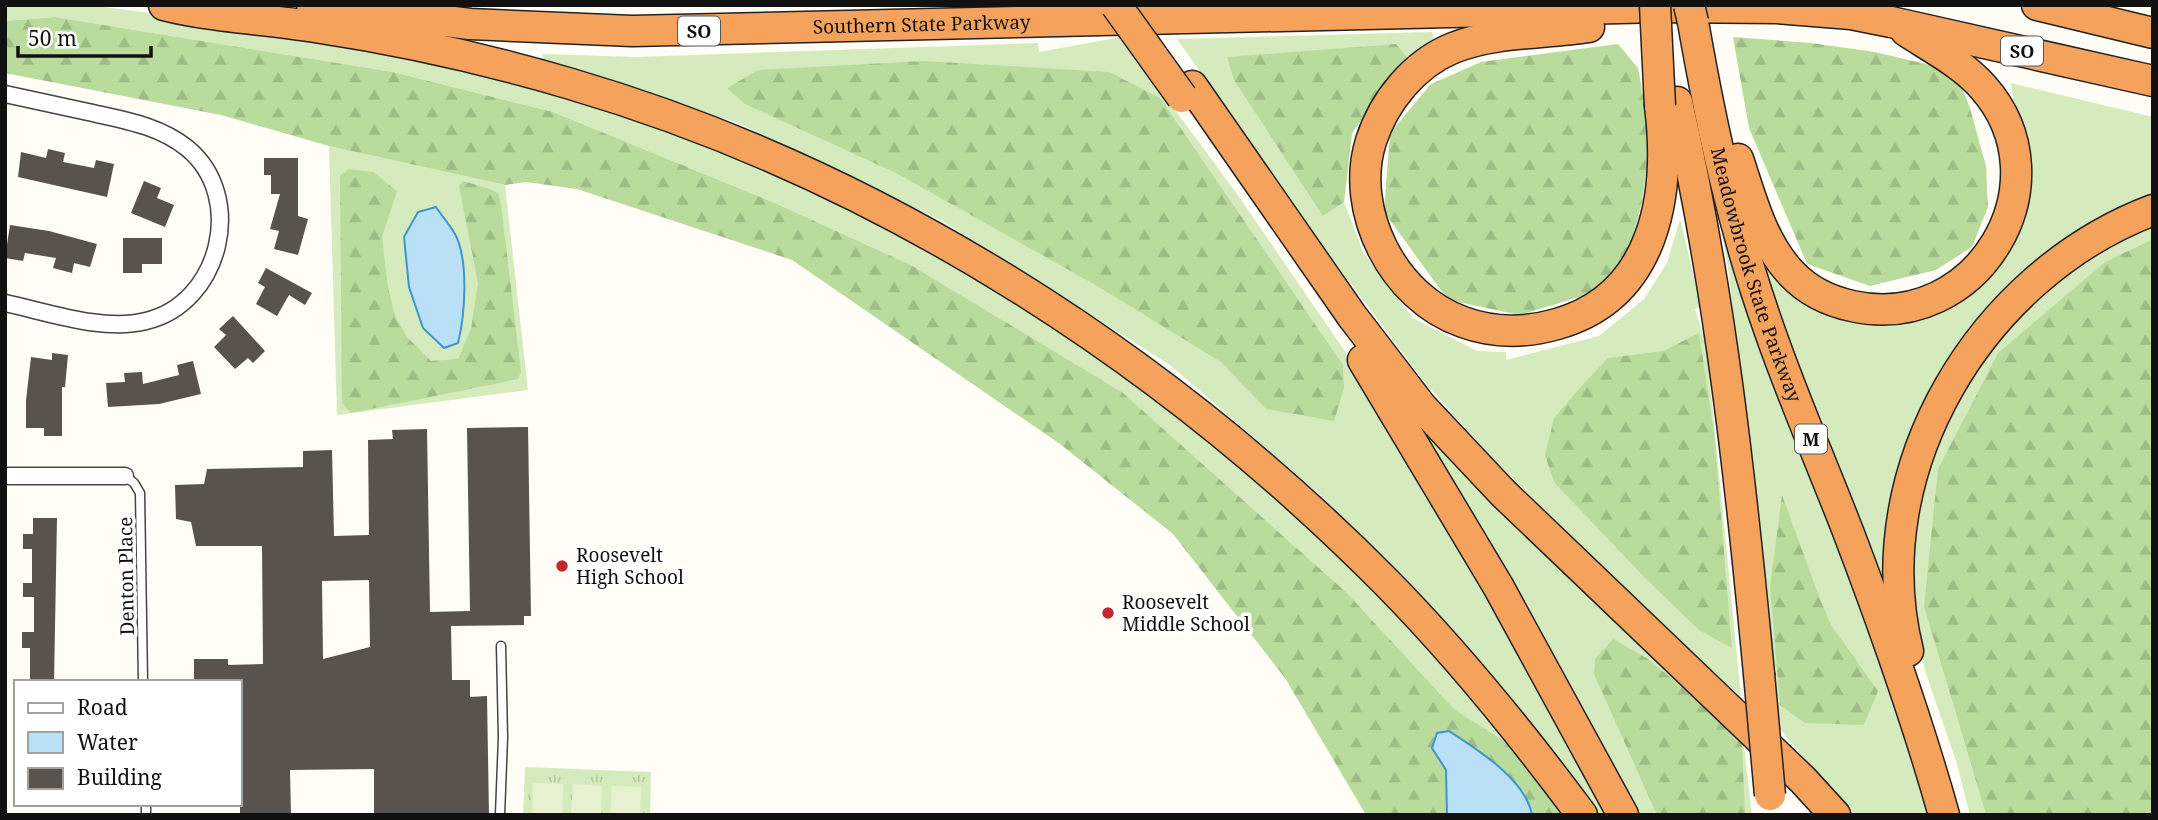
<svg xmlns="http://www.w3.org/2000/svg" width="2158" height="820" font-family="'Noto Serif',serif">
	<style>
		.grass { fill: #d5ebbd }
		.forest { fill: url(#forest-firs) }
		.park { fill: url(#park-tufts) }
		.pitch { fill: #e6f2cf }
		.water { fill: #b9e0f7; stroke: #3f96cf; stroke-width: 2 }
		.building { fill: #5a524d; fill-rule: evenodd }
		.lines { fill: none; stroke-linecap: round; stroke-linejoin: round }
		.lane-casing { stroke: #444; stroke-width: 11 }
		.street-casing { stroke: #444; stroke-width: 19 }
		.highway-casing { stroke: #222; stroke-width: 33 }
		.lane { stroke: #fff; stroke-width: 8 }
		.street { stroke: #fff; stroke-width: 16 }
		.highway { stroke: #f5a25d; stroke-width: 30 }
		.highway-bridge-casing { stroke: #222; stroke-width: 33; stroke-linecap: butt }
		.highway-bridge { stroke: #f5a25d; stroke-width: 30 }
		.poi-dot { fill: #c4262e; stroke: #fff; stroke-width: 2.5 }
		.labels { text-anchor: middle; dominant-baseline: central; stroke-width: 7; stroke-linejoin: round; paint-order: stroke }
		.shield { fill: #fff; stroke: #585858; stroke-width: 2 }
		.shield-label { font-size: 18px; font-weight: bold; fill: #111 }
		.street-label { font-size: 19px; fill: #111; stroke: #fff }
		.poi-label { font-size: 19px; fill: #111; stroke: #fff; text-anchor: start }
	</style>
	<defs>
		<pattern id="forest-firs" width="22" height="20" patternUnits="userSpaceOnUse" patternTransform="scale(1.75)"><rect width="22" height="20" fill="#b9dc9c"/><path d="M5 1l3.5 6h-7zM16 11l3.5 6h-7z" fill="#9ebc85"/></pattern>
		<pattern id="park-tufts" width="24" height="20" patternUnits="userSpaceOnUse" patternTransform="scale(1.75)"><rect width="24" height="20" fill="#d5ebbd"/><path d="M3 7l-1-3M5 7V3M7 7l1-3M15 17l-1-3M17 17v-4M19 17l1-3" fill="none" stroke="#b6c8a1"/></pattern>
	</defs>
	<rect width="100%" height="100%" fill="#fffdf5"/>
	<g class="grass">
		<path d="M5,5H88L236,24L452,59L604,100L806,181L974,269L1259,471L1416,623L1526,755L1455,710L1347,593L1122,392L911,265L775,203L553,112L393,72L55,17L5,21Z"/>
		<path d="M1432,32L1435,41L1407,57L1352,133L1344,202L1363,252L1413,318L1477,351L1506,352V360L1599,336L1644,299L1667,263L1680,219L1701,307L1695,309L1706,342L1741,697L1645,609L1492,458L1425,383L1316,237L1177,39Z"/>
		<path d="M1121,37L1235,191L1364,379L1492,595L1610,815H1594L1480,667L1327,501L1170,365L944,222L738,123L542,63L543,54L636,57L1038,43L1039,52Z"/>
		<path d="M2011,83L2153,117V203L1978,327L1889,585L1865,545L1776,316L1754,242L1795,288L1955,299L2006,256L2025,194Z"/>
		<path d="M329,146L505,185L528,390L337,415Z"/>
		<path d="M1713,180L1870,616L1935,815H1850L1776,724L1729,274Z"/>
		<path d="M2153,226V239L2105,262L1924,607L1986,815H1970L1957,764L1925,671L1908,594L1919,494L1948,417L1999,335L2053,284L2138,231Z"/>
		<path d="M1399,398L1742,729L1752,815H1631Z"/>
	</g>
	<g class="forest">
		<path d="M55,17L393,72L553,112L775,203L911,265L1122,392L1347,593L1455,710L1527,755L1571,815H1532V813L1432,748L1446,770L1447,815H1366L1285,678L1173,534L1060,444L792,260L577,189L526,182L505,185L329,146L221,115L5,73V21Z"/>
		<path d="M1733,37L1811,43L1875,52L1955,71L1970,108L1986,166L1988,207L1972,247L1936,270L1870,286L1807,264L1749,128Z"/>
		<path d="M1396,44L1407,57L1352,133L1344,202L1323,216L1234,80L1227,57Z"/>
		<path d="M1618,44L1638,68L1651,138L1642,201L1627,261L1592,293L1520,315L1448,300L1384,212L1390,133L1431,84L1481,62Z"/>
		<path d="M923,61L1109,72L1160,98L1343,365L1344,388L1334,421L1266,409L1221,362L1099,287L896,173L745,104L727,88L758,70Z"/>
		<path d="M349,169L373,172L397,191L382,237L388,287L395,316L407,337L431,361L458,359L471,329L478,283L459,186L463,181L487,188L498,193L501,204L521,372L518,379L351,413L342,403L340,175Z"/>
		<path d="M2153,239V815H1986L1924,607L1938,469L1998,353L2105,262Z"/>
		<path d="M1699,333L1714,432L1732,648L1699,630L1644,577L1554,482L1545,455L1554,418L1579,389L1608,358L1663,351Z"/>
		<path d="M1782,495L1820,599L1831,625L1878,691L1864,725L1805,723L1780,705L1770,587Z"/>
		<path d="M1613,639L1648,659L1724,722L1742,742L1745,815H1657L1594,674L1595,659Z"/>
	</g>
	<path class="park" d="M525,767L651,772L650,815H523Z"/>
	<g class="pitch">
		<path d="M533,783L563,784L562,815H532Z"/>
		<path d="M573,784L602,786L601,815H571Z"/>
		<path d="M612,786L641,787L640,815H610Z"/>
	</g>
	<g class="water">
		<path d="M436,207C442,216 450,225 455,234C469,260 465,315 458,343L444,348L423,328L409,287L404,237L418,212Z"/>
		<path d="M1449,731C1477,749 1526,780 1532,815H1447L1446,770L1432,748L1437,733Z"/>
	</g>
	<g class="building">
		<path d="M48,149L65,153L63,162L94,168L96,160L114,164L107,197L18,177L21,152L46,158Z"/>
		<path d="M264,158H298V216L308,219L298,255L274,249L279,231L270,229L280,194H271V175H264Z"/>
		<path d="M144,181L161,188L157,198L174,205L165,227L131,213Z"/>
		<path d="M10,225L49,231L97,244L90,267L74,263L72,273L53,268L56,258L25,253L23,261L5,258Z"/>
		<path d="M123,238H162V264H142V273H123Z"/>
		<path d="M266,268L312,293L305,305L289,295L277,316L256,304L265,287L258,283Z"/>
		<path d="M233,316L265,351L253,363L248,358L235,369L214,347L226,335L219,329Z"/>
		<path d="M52,353L68,355L65,387H62V436H44V428H26V400L31,357L52,360Z"/>
		<path d="M193,361L201,394L159,404L108,407L106,383L125,382L124,373L142,372L143,384L179,375L177,365Z"/>
		<path d="M528,427L531,616H524V625L451,626L452,680H470V697L487,696L489,815H374V769L290,770L291,815H240V682H194V659H228V665L263,664L262,546H196L191,522L176,519L175,485L204,484L207,469L303,467V451L332,450L334,536L369,535L368,440L393,439L392,430L427,429L430,612L470,611L467,428ZM369,580L370,647L323,659L322,581Z"/>
		<path d="M33,518H57L54,682H30V648H22V632H34V597H23V583H32V549H23V534H33Z"/>
	</g>
	<g class="lines">
		<g class="lane-casing">
			<g id="lane">
				<path d="M125,476L134,483L140,493L143,682"/>
				<path d="M146,804V815"/>
				<path d="M500,815L503,737L501,646"/>
			</g>
		</g>
		<g class="street-casing">
			<g id="street">
				<path d="M5,94C33,100 61,106 88,112C123,120 158,125 187,148C247,197 220,304 146,321C103,332 48,312 5,303"/>
				<path d="M5,476H125"/>
			</g>
		</g>
		<g class="highway-casing">
			<g id="highway">
				<path d="M164,5C210,17 267,19 315,27C401,40 487,59 571,84C878,174 1161,355 1386,582C1457,654 1521,733 1582,815"/>
				<path id="s1" d="M312,5L470,24L632,31L1662,7L1777,8L1851,14L1891,22L2153,81"/>
				<path d="M2037,5L2153,33"/>
				<path id="s2" d="M1693,22C1711,125 1733,227 1768,326C1792,396 1822,464 1849,534C1884,626 1917,719 1944,815"/>
				<path d="M1589,27C1544,34 1496,31 1453,48C1414,64 1384,101 1371,141C1349,210 1393,298 1463,322C1493,333 1526,333 1557,324C1656,296 1671,194 1660,106"/>
				<path d="M1192,86L1352,316L1421,406L1503,493L1803,780L1835,815"/>
				<path d="M1677,102C1720,290 1741,482 1759,674"/>
				<path d="M1738,159C1751,198 1762,243 1792,274C1808,291 1829,301 1852,306C1977,334 2068,183 1983,87C1963,64 1932,48 1906,31"/>
				<path d="M1363,360L1498,586L1623,815"/>
				<path d="M1908,651C1863,470 1981,275 2153,210"/>
			</g>
		</g>
		<use href="#lane" class="lane"/>
		<use href="#street" class="street"/>
		<use href="#highway" class="highway"/>
		<g class="highway-bridge-casing">
			<g id="highway-bridge">
				<path d="M1116,5L1182,97"/>
				<path d="M1655,5L1660,106"/>
				<path d="M1689,5L1693,22"/>
				<path d="M1759,674L1770,795"/>
			</g>
		</g>
		<use href="#highway-bridge" class="highway-bridge"/>
	</g>
	<g class="poi-dot">
		<circle cx="562" cy="566" r="7"/>
		<circle cx="1108" cy="613" r="7"/>
	</g>
	<g class="labels">
		<g class="shield">
			<rect x="678" y="16.5" width="42" height="29" rx="5"/>
			<rect x="2001" y="36.5" width="42" height="29" rx="5"/>
			<rect x="1795" y="424.5" width="32" height="29" rx="5"/>
		</g>
		<g class="shield-label">
			<text x="699" y="31">SO</text>
			<text x="2022" y="51">SO</text>
			<text x="1811" y="439">M</text>
		</g>
		<g class="street-label">
			<text stroke="none"><textPath href="#s1" startOffset="611">Southern State Parkway</textPath></text>
			<text stroke="none"><textPath href="#s2" startOffset="261">Meadowbrook State Parkway</textPath></text>
			<text transform="translate(126 576) rotate(-91)">Denton Place</text>
		</g>
		<g class="poi-label">
			<text x="576" y="555">Roosevelt<tspan x="576" dy="22">High School</tspan></text>
			<text x="1122" y="602">Roosevelt<tspan x="1122" dy="22">Middle School</tspan></text>
		</g>
	</g>
	<rect width="2158" height="820" fill="none" stroke="#111111" stroke-width="14"/>
	<rect x="14" y="680" width="228" height="126" fill="#ffffff" stroke="#a0a0a0" stroke-width="2"/>
	<rect x="28" y="703" width="35" height="10" fill="#ffffff" stroke="#a0a0a0" stroke-width="2"/>
	<text x="77" y="715" font-size="21" fill="#111111">Road</text>
	<rect x="28" y="732" width="35" height="21" fill="#b9e0f7" stroke="#a0a0a0" stroke-width="2"/>
	<text x="77" y="750" font-size="21" fill="#111111">Water</text>
	<rect x="28" y="768" width="35" height="21" fill="#5a524d" stroke="#a0a0a0" stroke-width="2"/>
	<text x="77" y="785" font-size="21" fill="#111111">Building</text>
	<path d="M18 46v10h133v-10" fill="none" stroke="#111111" stroke-width="3.5"/>
	<text x="28" y="46" font-size="21" fill="#111111" stroke="#ffffff" stroke-width="5" paint-order="stroke">50 m</text>
</svg>
